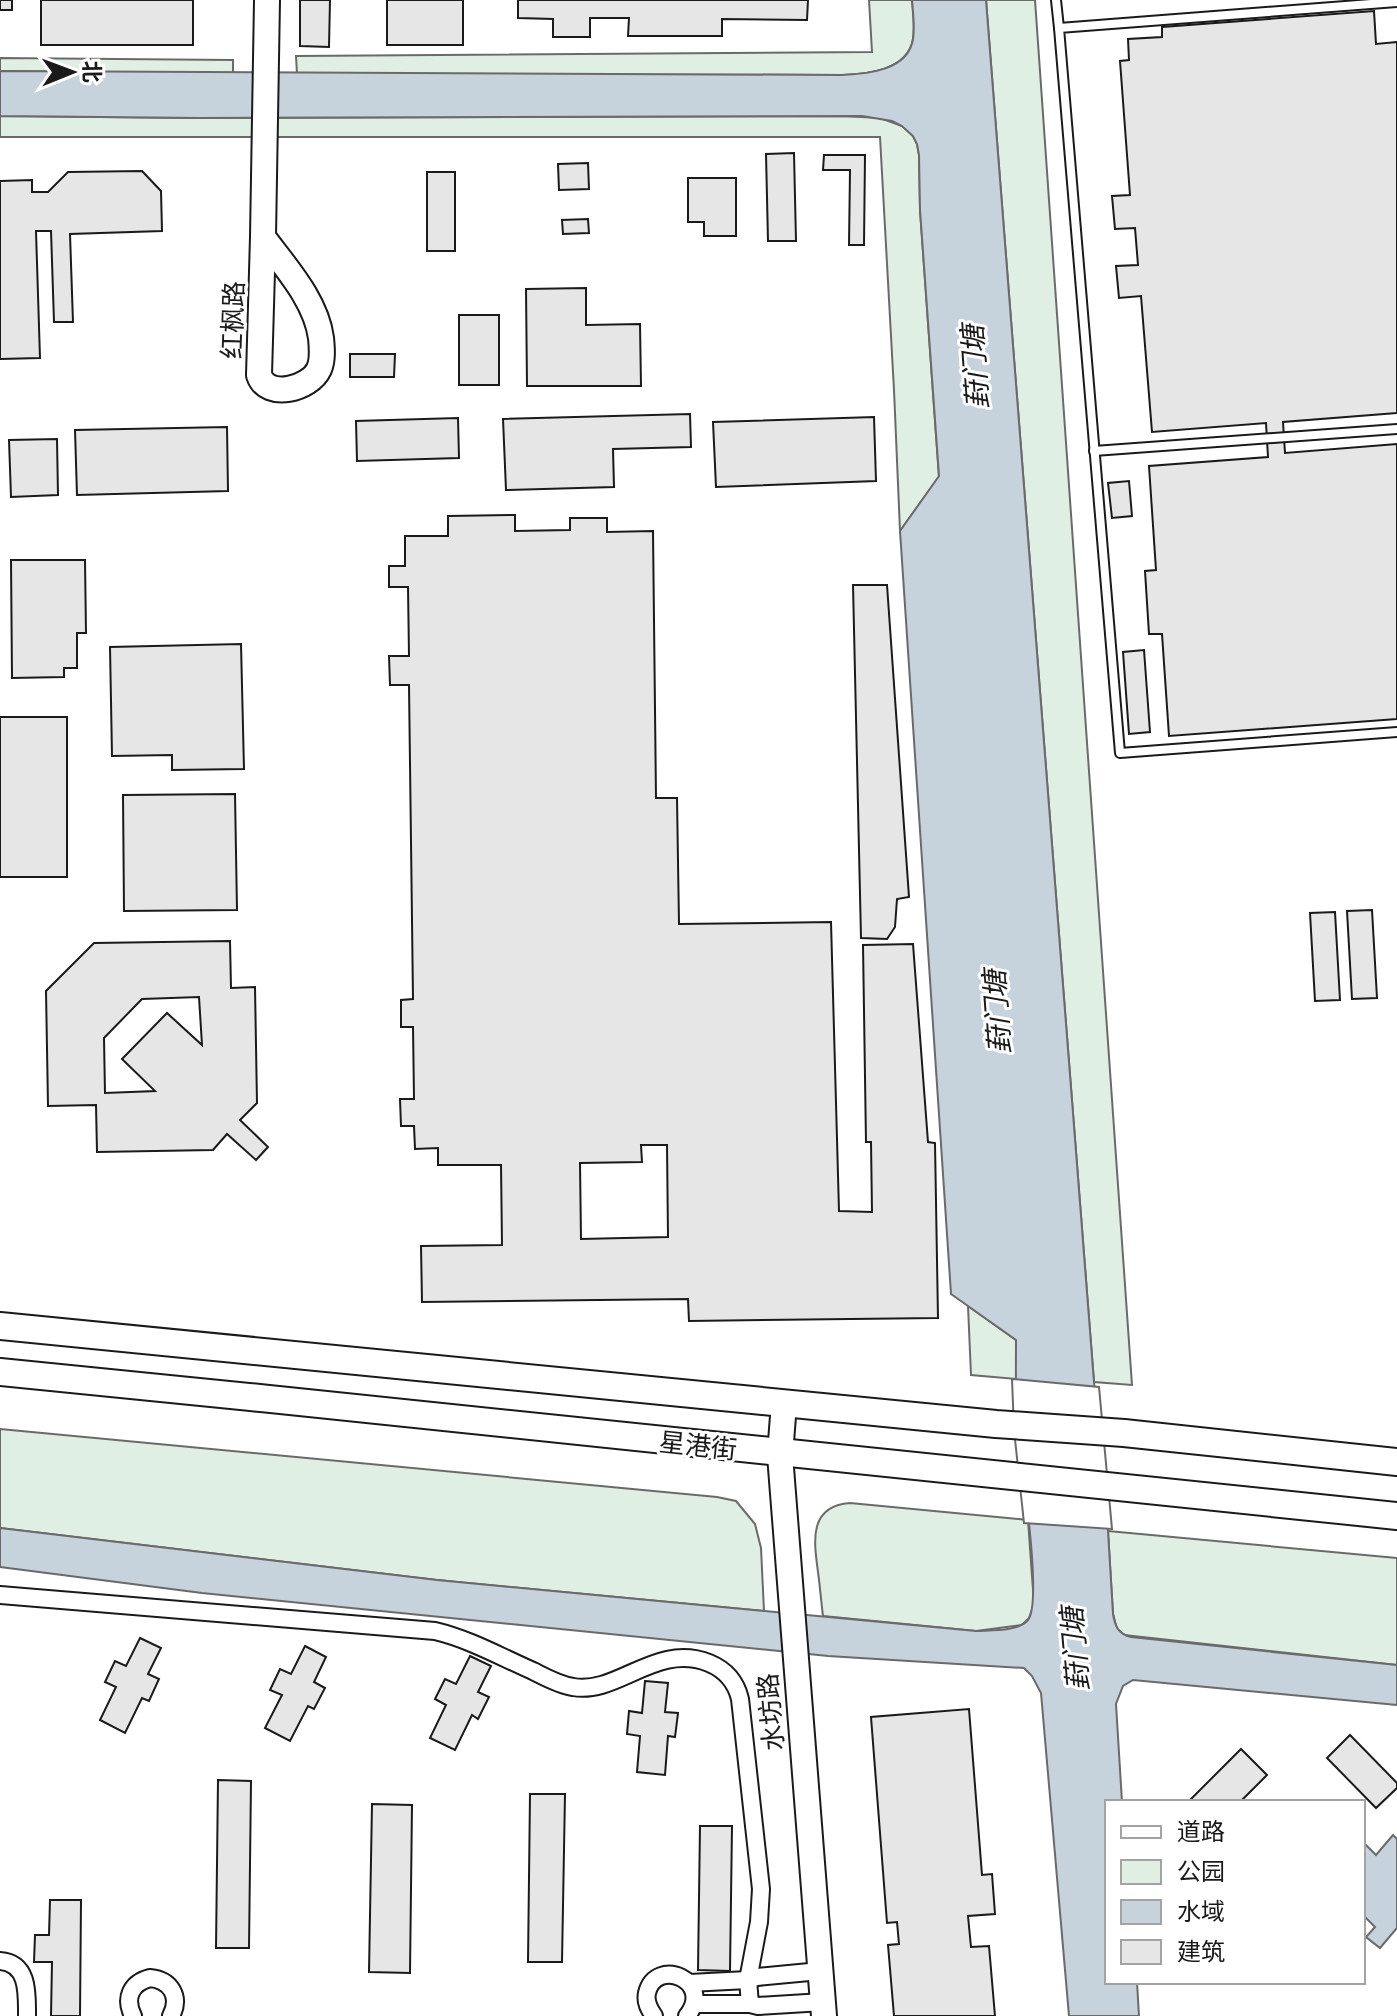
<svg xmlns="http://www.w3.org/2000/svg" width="1397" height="2016" font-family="Montserrat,'Noto Sans SC',sans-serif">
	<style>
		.green { fill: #e0efe3; stroke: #6a6a6a; stroke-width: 2 }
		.water { fill: #c6d2dc; stroke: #6a6a6a; stroke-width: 2 }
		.pier { fill: #fff; stroke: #6a6a6a; stroke-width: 2 }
		.building { fill: #e6e6e6; stroke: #1a1a1a; stroke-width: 2; fill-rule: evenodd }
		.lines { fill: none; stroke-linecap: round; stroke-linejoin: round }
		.lane-casing { stroke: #1a1a1a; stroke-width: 12 }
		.street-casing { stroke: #1a1a1a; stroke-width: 20 }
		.secondary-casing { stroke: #1a1a1a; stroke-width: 28 }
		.primary-casing { stroke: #1a1a1a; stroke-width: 30 }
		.lane { stroke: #fff; stroke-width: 8 }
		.street { stroke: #fff; stroke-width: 16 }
		.secondary { stroke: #fff; stroke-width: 24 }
		.primary { stroke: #fff; stroke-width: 26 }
		.labels { text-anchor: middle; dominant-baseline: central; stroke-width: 6; stroke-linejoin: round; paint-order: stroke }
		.street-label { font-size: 26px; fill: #1a1a1a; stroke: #fff }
		.water-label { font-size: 28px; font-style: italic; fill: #1a1a1a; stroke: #fff }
	</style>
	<rect width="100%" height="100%" fill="#fff"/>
	<g class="green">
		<path d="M869,0H912C913,13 915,27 913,39C908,71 866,74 842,75L297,74L296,56L872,52Z"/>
		<path d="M986,0H1035L1132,1385L1094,1382Z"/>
		<path d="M0,58L233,60V74L0,71Z"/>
		<path d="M0,116L200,118L843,116L880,118L902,126L913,136L917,144L919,155L920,210L939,477L900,531L894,390L880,137H0Z"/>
		<path d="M968,1306L1016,1340V1379L971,1375Z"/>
		<path d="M0,1429L717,1497L736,1501L755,1524L761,1548L764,1611L437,1580L0,1528Z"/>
		<path d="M850,1503L1028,1520L1034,1604L1029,1618L1022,1625L976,1631L823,1616C821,1601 820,1586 818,1572C814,1542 808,1506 850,1503Z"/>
		<path d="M1108,1531L1397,1558V1665L1124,1635L1117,1629L1113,1614Z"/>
	</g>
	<g class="water">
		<path d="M912,0H986L1094,1382L1108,1531L1113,1614C1115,1626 1118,1634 1131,1637L1397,1665V1705L1133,1680L1123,1686L1116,1704L1122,1802H1107V1982H1137L1139,2016H1069L1041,1693L1032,1676L1024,1668L828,1656L202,1593L0,1567V1528L437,1580L976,1631C990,1630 1018,1632 1028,1620C1043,1601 1021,1463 1018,1432C1015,1402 1016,1371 1016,1340L951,1294L900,531L939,476L920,210L919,155L917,144L913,136L902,126L892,121L862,116L200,118L0,116V71L842,75C866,74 908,71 913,39C915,27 913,13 912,0Z"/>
		<path d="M1393,1835L1397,1839V1928L1380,1948L1366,1937L1375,1927L1363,1915V1842L1376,1855Z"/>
	</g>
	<path class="pier" d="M1012,1379L1099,1387L1112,1529L1024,1523L1014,1430Z"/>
	<g class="building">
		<rect x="0" y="0" width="12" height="10"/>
		<rect x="41" y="0" width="152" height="45"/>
		<path d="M300,0H330L329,47L300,46Z"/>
		<rect x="387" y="0" width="76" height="45"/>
		<path d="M518,0H808L807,20L722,19V36H628L629,18H590V37H553V19L518,18Z"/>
		<path d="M1374,11L1376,44L1397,42V413L1283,422L1285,453L1397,444V719L1169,736L1162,634H1149L1145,571L1156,570L1149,466L1268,457L1266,423L1152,432L1141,296L1119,298L1116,266L1138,265L1135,228L1115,229L1112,196L1130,195L1120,61L1129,60L1128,39L1162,37V27Z"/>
		<path d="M794,153L796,241H768L766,154Z"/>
		<path d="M824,155H865L864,245H849L850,170H823Z"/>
		<path d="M588,163L589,189L559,190L558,164Z"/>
		<path d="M142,171L161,191L162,231L70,234L73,322H54L51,231H36L40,358L0,359V181L32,180V192H48L68,172Z"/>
		<rect x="427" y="172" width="28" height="79"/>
		<path d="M688,178H736V236H704V222H688Z"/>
		<path d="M588,219L589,233L563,234L562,220Z"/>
		<path d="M586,288V325L640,324L641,386H527L526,289Z"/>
		<rect x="459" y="315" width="40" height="70"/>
		<path d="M350,354H395L394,377H350Z"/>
		<path d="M690,414L691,447L613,449L614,487L506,490L503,419Z"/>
		<path d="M874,417L876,481L716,487L713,422Z"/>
		<path d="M458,418L459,458L357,461L356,421Z"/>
		<path d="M227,427L228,491L77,495L75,430Z"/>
		<path d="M57,439L58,495L11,497L9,440Z"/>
		<path d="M1129,481L1132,516L1112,518L1108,483Z"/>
		<path d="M515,515V531L570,530V518H607V532L653,531L656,798H677L679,924L831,922L839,1211L872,1212L871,1142H866L863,945L913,944L928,1142L935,1143L938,1318L689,1321L688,1299L422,1302L421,1246L502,1245L501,1165H438V1148L415,1149L414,1126H401L400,1099H414L413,1027H401V1000L413,999L409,685H390L389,656H409L408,587H389V566H405V536H448V516ZM641,1145H667L668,1237L581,1239L580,1163L642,1162Z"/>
		<path d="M11,560H85L86,633H77V668H64V677L12,678Z"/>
		<path d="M853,585H887L909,897L897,899L895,927L887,939L861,938Z"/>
		<path d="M241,644L244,769L172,770V755L112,756L110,647Z"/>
		<path d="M1144,650L1150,732L1129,734L1123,652Z"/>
		<rect x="0" y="717" width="67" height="160"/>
		<path d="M235,794L237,910L124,911L123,795Z"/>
		<path d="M1372,910L1377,998L1352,999L1347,911Z"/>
		<path d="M1335,912L1340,1000L1315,1001L1310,913Z"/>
		<path d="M230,941L231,988L255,987L257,1103L240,1120L268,1147L256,1160L227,1134L213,1150L97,1152L96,1105L48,1106L46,991L94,943ZM199,997L202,1045L167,1013L122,1059L155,1091L105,1093L104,1038L142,999Z"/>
		<path d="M140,1638L161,1648L148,1674L159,1679L149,1701L142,1698L125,1733L100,1720L116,1687L105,1682L115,1661L126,1666Z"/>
		<path d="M305,1646L326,1657L314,1682L325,1688L314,1709L308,1706L290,1741L265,1728L282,1695L270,1690L280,1669L291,1674Z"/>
		<path d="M470,1656L491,1666L478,1692L489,1697L478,1719L472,1715L455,1750L430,1738L446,1705L435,1699L445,1679L456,1684Z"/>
		<path d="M645,1681L668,1683L665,1712L678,1713L675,1737L668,1736L665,1775L637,1772L640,1736L627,1734L629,1711L642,1713Z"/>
		<path d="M969,1709L982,1875L992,1874L995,1914L968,1916L971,1947L989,1946L995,2016H894L888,1945L899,1944L897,1922L887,1923L871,1717Z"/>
		<path d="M1350,1735L1397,1783V1788L1376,1808L1327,1758Z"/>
		<path d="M1241,1749L1267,1775L1240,1802H1194L1191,1799Z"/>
		<path d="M218,1780L251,1781L249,1948H216Z"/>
		<path d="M530,1794H565L562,1962H528Z"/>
		<path d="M372,1804L412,1805L410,1973L369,1972Z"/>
		<path d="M700,1826H732L730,1971L698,1970Z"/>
		<path d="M50,1900H81L80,2016H51L52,1962H34L35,1935H49Z"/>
	</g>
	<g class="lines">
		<g class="lane-casing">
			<g id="lane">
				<path d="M1056,0L1059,28"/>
				<path d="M1397,2L1059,28L1120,753L1397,732"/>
				<path d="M1094,451L1397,429"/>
			</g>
		</g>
		<g class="street-casing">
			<g id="street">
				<path d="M0,1595L435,1631C469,1639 501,1657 533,1671C545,1677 559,1685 573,1687C618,1695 656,1642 709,1663C726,1670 736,1682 740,1699L761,1889L759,1922L748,1980L750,2004"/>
				<path d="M0,1961C29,1963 27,1994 27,2016"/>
				<path d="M689,1983L748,1980L757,1977L820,1971"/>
				<path d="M694,2004H750L758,2006L823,2002"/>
				<path d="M133,2016C124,1998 131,1983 150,1978C171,1980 181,1997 171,2016"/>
				<path d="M654,2016C649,2009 645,2002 647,1993C656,1956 715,1981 687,2016"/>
			</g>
		</g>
		<g class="secondary-casing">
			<g id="secondary">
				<path d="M263,237C285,267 316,300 321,338C322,348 323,360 319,369C310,389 267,400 259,375L263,237L267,0"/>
				<path d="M784,1403L780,1455L824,2016"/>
			</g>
		</g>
		<g class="primary-casing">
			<g id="primary">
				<path d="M0,1326L996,1424L1124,1433L1397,1462"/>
				<path d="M0,1372C466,1417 931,1472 1397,1516"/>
			</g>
		</g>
		<use href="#lane" class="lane"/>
		<use href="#street" class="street"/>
		<use href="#secondary" class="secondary"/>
		<use href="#primary" class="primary"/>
	</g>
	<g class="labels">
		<g class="street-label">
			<text transform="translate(233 320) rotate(-88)">红枫路</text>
			<text transform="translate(698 1446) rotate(6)">星港街</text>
			<text transform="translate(771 1712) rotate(-95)">水坊路</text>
		</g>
		<g class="water-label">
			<text transform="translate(975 367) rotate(-94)">葑门塘</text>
			<text transform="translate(997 1012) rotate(-94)">葑门塘</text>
			<text transform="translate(1075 1649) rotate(-95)">葑门塘</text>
		</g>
	</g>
	<rect x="1105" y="1800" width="260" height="184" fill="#ffffff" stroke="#a3a3a3" stroke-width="2"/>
	<rect x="1121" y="1826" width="40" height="12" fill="#ffffff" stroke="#a3a3a3" stroke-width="2"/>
	<text x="1177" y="1840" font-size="24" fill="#1a1a1a">道路</text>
	<rect x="1121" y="1860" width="40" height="24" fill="#e0efe3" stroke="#a3a3a3" stroke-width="2"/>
	<text x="1177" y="1880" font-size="24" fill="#1a1a1a">公园</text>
	<rect x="1121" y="1900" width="40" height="24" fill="#c6d2dc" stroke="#a3a3a3" stroke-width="2"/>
	<text x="1177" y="1920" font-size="24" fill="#1a1a1a">水域</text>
	<rect x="1121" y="1940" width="40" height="24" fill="#e6e6e6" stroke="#a3a3a3" stroke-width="2"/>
	<text x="1177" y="1960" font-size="24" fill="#1a1a1a">建筑</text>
	<g transform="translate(72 72) rotate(89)" stroke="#ffffff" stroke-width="6" paint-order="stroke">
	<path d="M0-6L14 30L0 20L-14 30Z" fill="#1a1a1a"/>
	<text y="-12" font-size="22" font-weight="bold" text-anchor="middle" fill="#1a1a1a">北</text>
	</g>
</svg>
